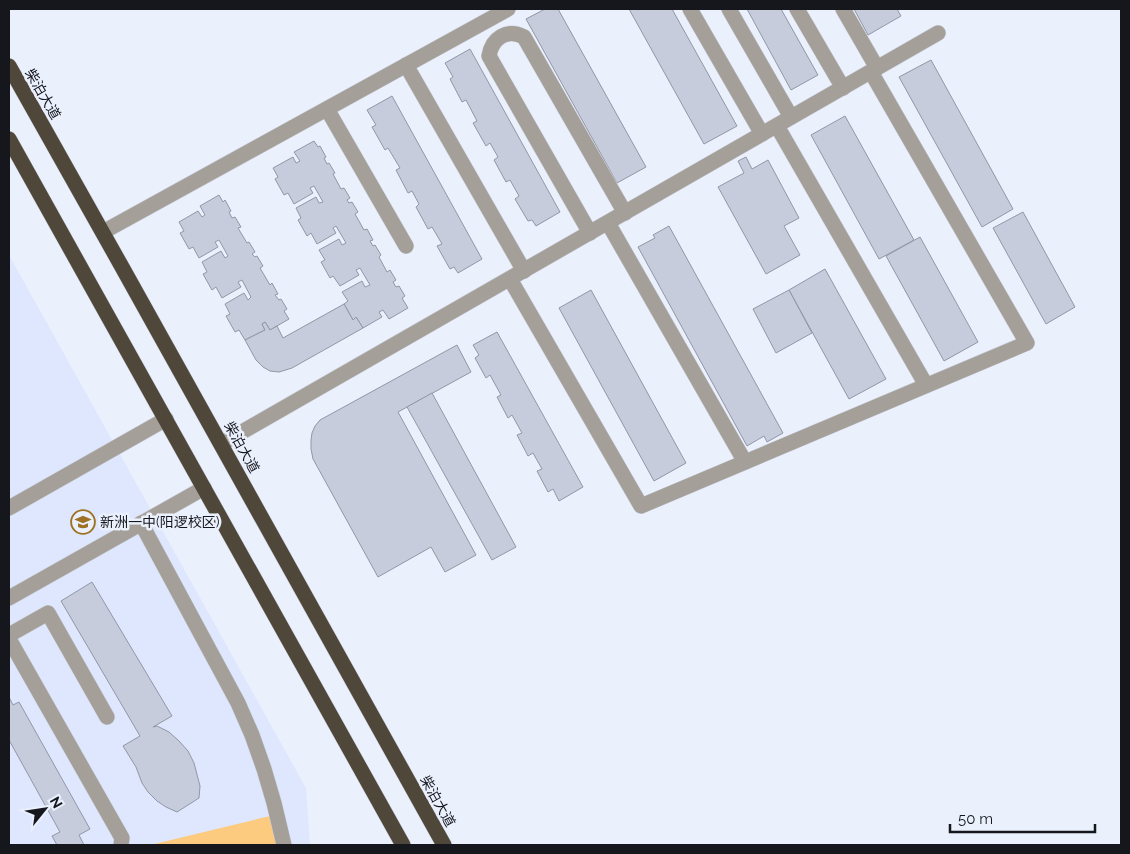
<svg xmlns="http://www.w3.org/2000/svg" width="1130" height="854" font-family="Raleway,'Noto Sans SC',sans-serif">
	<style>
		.built { fill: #dee7fe }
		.green { fill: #fccb80 }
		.building { fill: #c6ccdc; stroke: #9197a6 }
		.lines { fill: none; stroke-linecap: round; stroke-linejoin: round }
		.minor-casing { stroke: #c9cdd9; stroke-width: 16 }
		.highway-casing { stroke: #c9cdd9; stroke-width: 16 }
		.minor { stroke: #a4a099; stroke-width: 15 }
		.highway { stroke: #50473b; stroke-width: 15 }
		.labels { text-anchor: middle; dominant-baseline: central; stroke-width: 5; stroke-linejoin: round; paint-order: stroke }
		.street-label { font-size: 14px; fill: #15171d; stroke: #ebf0fd }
		.poi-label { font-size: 14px; fill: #15171d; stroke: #ebf0fd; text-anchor: start }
	</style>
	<rect width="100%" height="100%" fill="#ebf0fd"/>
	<path class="built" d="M9,255L306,788L310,845H9Z"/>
	<path class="green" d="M270,816L277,845H150Z"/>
	<g class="building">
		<path d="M545,9H558L646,167L617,183L526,19Z"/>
		<path d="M629,9H672L737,126L704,144Z"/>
		<path d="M747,9H781L818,75L791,90Z"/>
		<path d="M854,9H897L901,16L868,35Z"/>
		<path d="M470,49L560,212L536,226L532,220L528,221L515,199L519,196L510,180L506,182L494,160L498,157L490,143L486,146L473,123L477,121L466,100L462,102L450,79L453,77L445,63Z"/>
		<path d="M931,60L1013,209L982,227L899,77Z"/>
		<path d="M392,96L482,259L458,273L454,267L450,269L437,246L442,244L432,227L428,229L416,207L419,204L412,191L408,193L396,170L400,168L388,148L385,150L372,127L376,125L367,110Z"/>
		<path d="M845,116L914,240L879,259L811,135Z"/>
		<path d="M314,141L318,147L320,146L326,157L324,158L327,164L329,163L335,173L333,174L341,189L344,188L350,198L347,200L349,203L352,202L358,212L355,214L364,230L367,229L373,240L370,241L373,246L375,245L381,255L379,257L387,272L390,270L396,280L393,282L396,287L399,286L405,296L402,298L408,308L389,319L383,310L379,312L382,317L363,328L356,317L353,320L344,304L348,301L342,292L362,281L365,287L370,285L360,268L356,270L359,275L340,286L333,276L330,278L321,262L325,260L319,250L339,239L342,245L346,243L336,226L333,228L336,233L317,244L311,233L307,236L298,220L301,218L296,208L316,197L319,203L323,202L314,186L310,188L313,193L294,204L288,193L284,195L275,179L278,177L273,168L293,157L296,163L300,161L294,152Z"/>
		<path d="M746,157L752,169L768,160L799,218L784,226L800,255L766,274L718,187L744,173L738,161Z"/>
		<path d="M219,195L223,202L225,200L231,211L229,212L232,218L235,217L241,227L238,228L247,243L249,242L255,252L252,254L255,257L257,256L263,266L260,268L270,285L272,283L278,294L275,295L279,300L281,299L287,309L284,311L289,319L270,330L265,322L262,324L265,330L245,340L239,330L235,332L226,316L230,314L225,304L244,293L248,300L251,297L242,280L238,282L241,287L222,298L216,287L212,290L203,274L207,272L202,262L221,251L225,258L228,256L219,240L215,242L218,247L199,258L193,247L189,249L180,233L184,231L179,222L198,211L202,217L205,215L200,206Z"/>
		<path d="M1023,212L1075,307L1046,324L993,228Z"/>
		<path d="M669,226L783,433L767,442L764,436L747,446L638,247L655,238L653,235Z"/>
		<path d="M920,237L978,342L944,361L886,256Z"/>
		<path d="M825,269L886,379L849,399L789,290Z"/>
		<path d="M591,290L686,463L654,481L559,308Z"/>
		<path d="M789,290L812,333L776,353L753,309Z"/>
		<path d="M344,304L353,320L356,317L363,328L292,368L279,372L270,371L263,367L256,360L245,340L265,330L262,324L265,322L270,330L277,326L283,338Z"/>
		<path d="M497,332L583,487L559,501L553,489L548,492L537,471L542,469L533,453L528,456L517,435L522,433L512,415L508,418L497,397L501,395L490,375L486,378L475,358L479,355L473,345Z"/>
		<path d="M457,345L471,372L398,412L476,555L445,572L431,547L378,577L313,459L311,449V440L312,433L315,426L320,420Z"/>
		<path d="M432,393L516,547L492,560L407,407Z"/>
		<path d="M92,582L172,716L153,727L157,726L169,732L179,741L188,751L194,763L200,786L199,798L177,812L166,807L157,801L148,792L142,783L136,767L123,746L140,736L61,601Z"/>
		<path d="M9,697L13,705L19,702L90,829L79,835L84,845H57L52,836L60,832L9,740Z"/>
	</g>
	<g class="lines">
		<g class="minor-casing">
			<g id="minor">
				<path d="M690,9L762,134"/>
				<path d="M729,9L791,117"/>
				<path d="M797,9L843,88"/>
				<path d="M843,9L877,68"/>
				<path d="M406,65L524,271"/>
				<path d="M327,109L406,246"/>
				<path d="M777,126L926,385"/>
				<path d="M608,223L745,462"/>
				<path d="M103,232L508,9"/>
				<path d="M590,233L489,56C492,38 507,28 524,37L625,213"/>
				<path d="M510,279L641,506L1027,343L871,72"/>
				<path d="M221,444L938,33"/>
				<path d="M9,508L166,419"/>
				<path d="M141,523L238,703L252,735L264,769L274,803L284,845"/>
				<path d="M9,598L204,488"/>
				<path d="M9,635L48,613L107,717"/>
				<path d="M9,639L122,838L121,845"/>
			</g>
		</g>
		<g class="highway-casing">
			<g id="highway">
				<path d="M9,66L122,267L444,845"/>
				<path d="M9,139L403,845"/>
			</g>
		</g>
		<use href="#minor" class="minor"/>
		<use href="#highway" class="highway"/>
	</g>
	<defs>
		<g id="school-ring" transform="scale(1.25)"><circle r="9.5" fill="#ebf0fd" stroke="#9e7222" stroke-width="1.5"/><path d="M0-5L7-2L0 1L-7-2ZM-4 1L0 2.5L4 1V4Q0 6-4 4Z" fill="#9e7222"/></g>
	</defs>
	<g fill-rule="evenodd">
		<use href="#school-ring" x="83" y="522"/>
	</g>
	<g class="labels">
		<g class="street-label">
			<text transform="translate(43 94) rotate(60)">柴泊大道</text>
			<text transform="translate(242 447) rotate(61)">柴泊大道</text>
			<text transform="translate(438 801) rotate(61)">柴泊大道</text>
		</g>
		<g class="poi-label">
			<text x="100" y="522">新洲一中(阳逻校区)</text>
		</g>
	</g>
	<rect width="1130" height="854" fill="none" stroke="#15171d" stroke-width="20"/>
	<g transform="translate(45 809) rotate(60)" stroke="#ebf0fd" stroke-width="4" paint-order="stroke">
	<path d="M0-4L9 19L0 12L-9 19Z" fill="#15171d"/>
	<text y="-8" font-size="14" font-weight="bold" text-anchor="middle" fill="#15171d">N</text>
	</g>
	<path d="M950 824v8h145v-8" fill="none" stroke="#15171d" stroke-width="2.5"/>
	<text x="958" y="824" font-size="15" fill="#15171d" stroke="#ebf0fd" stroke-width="4" paint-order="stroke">50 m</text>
</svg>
